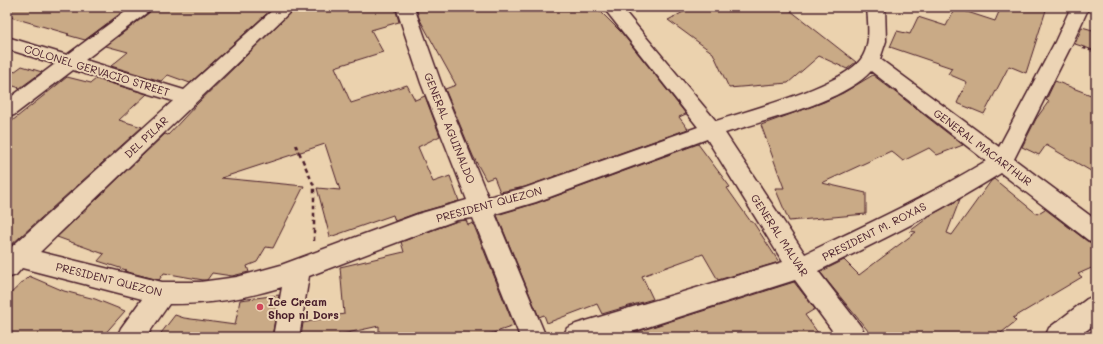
<svg xmlns="http://www.w3.org/2000/svg" width="1103" height="344" font-family="Mali,sans-serif">
	<style>
		.building { fill: #c9aa86; stroke: #4a1f2b }
		.lines { fill: none; stroke-linecap: round; stroke-linejoin: round }
		.minor-casing { stroke: #4a1f2b; stroke-width: 3 }
		.path-far1 { stroke: #4a1f2b; stroke-width: 2; stroke-dasharray: 3.5 2.5; stroke-linecap: butt }
		.path { stroke: #4a1f2b; stroke-width: 2.5; stroke-dasharray: 4.5 3.5; stroke-linecap: butt }
		.minor { fill: #ecd4b5; fill-rule: evenodd }
		.poi-dot { fill: #d1495b; stroke: #ecd4b5; stroke-width: 1.5 }
		.labels { text-anchor: middle; dominant-baseline: central; stroke-width: 4; stroke-linejoin: round; paint-order: stroke }
		.street-label { font-size: 11px; fill: #4a1f2b; stroke: #ecd4b5 }
		.poi-label { font-size: 11px; font-weight: bold; fill: #4a1f2b; stroke: #ecd4b5; text-anchor: start }
	</style>
	<rect width="100%" height="100%" fill="#ebd2ae"/>
	<filter id="ink" filterUnits="userSpaceOnUse"><feTurbulence type="fractalNoise" baseFrequency=".025" numOctaves="2"/><feDisplacementMap in="SourceGraphic" scale="8" xChannelSelector="R" yChannelSelector="G"/><feConvolveMatrix kernelMatrix="1 2 1 2 8 2 1 2 1" color-interpolation-filters="sRGB"/></filter>
	<g filter="url(#ink)">
		<g class="building">
			<path d="M7,7H129L85,40L67,35L69,34L7,16Z"/>
			<path d="M153,7H274L190,83L168,75L161,81L111,66L128,52L106,46L150,12Z"/>
			<path d="M296,7H395L399,22L371,30L383,52L335,67L351,103L407,85L415,100L425,96L440,136L418,147L433,182L450,176L459,201L417,213L395,221L393,215L330,237L317,188L340,190L325,144L221,178L304,186L273,248L266,247L257,262L247,266L249,272L232,276L212,273L207,280H203L164,273L159,280L124,271L126,270L98,261L104,254L57,237L165,134L168,135L196,105Z"/>
			<path d="M416,7H596L621,32L686,114L679,117L688,129L525,187L500,192L494,177L486,180L473,156L445,89L456,85L419,18Z"/>
			<path d="M693,7H786L856,62L847,69L819,56L788,83L729,88L713,53L668,20Z"/>
			<path d="M1001,7H1047L1026,73L1009,66L984,114L957,103L967,82L948,74L952,68L890,47L897,31L910,34L918,17L946,26L955,8L995,21Z"/>
			<path d="M1082,27L1096,31V51L1075,44Z"/>
			<path d="M22,66L42,72L20,88L7,84V77Z"/>
			<path d="M873,75L963,145L937,155L929,148L903,161L891,151L822,183L866,193V214L789,221L775,188H784L761,125L824,102L843,93Z"/>
			<path d="M67,77L91,83L96,79L147,94L119,120L142,127L10,246L7,245V125Z"/>
			<path d="M1055,81L1096,97V174L1046,145L1039,155L1022,147L1036,119L1049,101L1046,100Z"/>
			<path d="M698,144L730,187L727,188L751,222H753L779,262L718,280L703,254L642,276L653,299L602,314L597,304L547,323L544,315L539,317L497,215L537,203Z"/>
			<path d="M994,179L1037,214L1045,209L1087,241L1094,244L1096,246V266L1078,274L1082,277L1013,318L1016,321L996,337H873L820,272L844,260L859,275L916,232L910,231L933,214L960,199L947,233L952,235L991,181Z"/>
			<path d="M466,220L468,225L473,223L514,326L481,337H379V326L329,337H301L303,323L344,314L340,267L404,252L401,242L457,221Z"/>
			<path d="M29,276L64,291L95,299L125,311L102,337H7V297Z"/>
			<path d="M794,282L815,309L805,315L821,337H621Z"/>
			<path d="M279,295L272,337H158L175,315L184,318L235,325L240,300Z"/>
		</g>
		<g class="lines">
			<g class="minor-casing">
				<g id="minor">
					<path d="M132,7H152L149,11L85,60L184,90L276,7H295L40,252L162,282H200L237,277L281,265L418,214L467,200L421,83L396,7H414L441,83L488,197L525,188L698,127L603,7H621L716,121C748,110 848,85 863,56C871,41 868,23 867,7H885L886,41L880,59L999,147L1055,42L1071,7H1089L1073,42L1014,159L1096,220V243L1088,240L1001,173C943,210 880,241 818,271L862,328L866,337H837L795,280L616,337H563L567,328L576,324L783,262L707,139L536,202L495,214L546,337H520L473,218L457,220L432,229L309,276L299,337H273L282,287C243,299 210,304 169,304L146,337H117L121,328L142,299L22,268L16,275L7,278V251L173,101L73,70L14,115L7,117V100L55,64L7,49V37L67,55ZM871,71L986,161C928,196 866,225 805,254L725,133C765,120 843,102 871,71Z"/>
					<path d="M1096,295V323L1078,337H1045L1049,328L1087,299Z"/>
				</g>
			</g>
			<g class="path-far1">
				<path d="M1083,48L1096,52"/>
				<path d="M296,145L299,153"/>
			</g>
			<path class="path" d="M299,152L314,186V241"/>
			<use href="#minor" class="minor"/>
		</g>
	</g>
	<circle class="poi-dot" cx="260" cy="307" r="4"/>
	<g class="labels">
		<g class="street-label">
			<text transform="translate(97 70) rotate(17)">COLONEL GERVACIO STREET</text>
			<text transform="translate(450 128) rotate(68)">GENERAL AGUINALDO</text>
			<text transform="translate(146 137) rotate(-43)">DEL PILAR</text>
			<text transform="translate(983 147) rotate(37)">GENERAL MACARTHUR</text>
			<text transform="translate(489 204) rotate(-15)">PRESIDENT QUEZON</text>
			<text transform="translate(874 231) rotate(-27)">PRESIDENT M. ROXAS</text>
			<text transform="translate(780 235) rotate(57)">GENERAL MALVAR</text>
			<text transform="translate(109 279) rotate(14)">PRESIDENT QUEZON</text>
		</g>
		<g class="poi-label">
			<text x="268" y="301">Ice Cream<tspan x="268" dy="13">Shop ni Dors</tspan></text>
		</g>
	</g>
	<rect width="1103" height="344" fill="none" stroke="#ecd4b5" stroke-width="24"/>
	<rect x="12" y="12" width="1079" height="320" fill="none" stroke="#4a1f2b" stroke-width="1.5" filter="url(#ink)"/>
</svg>
